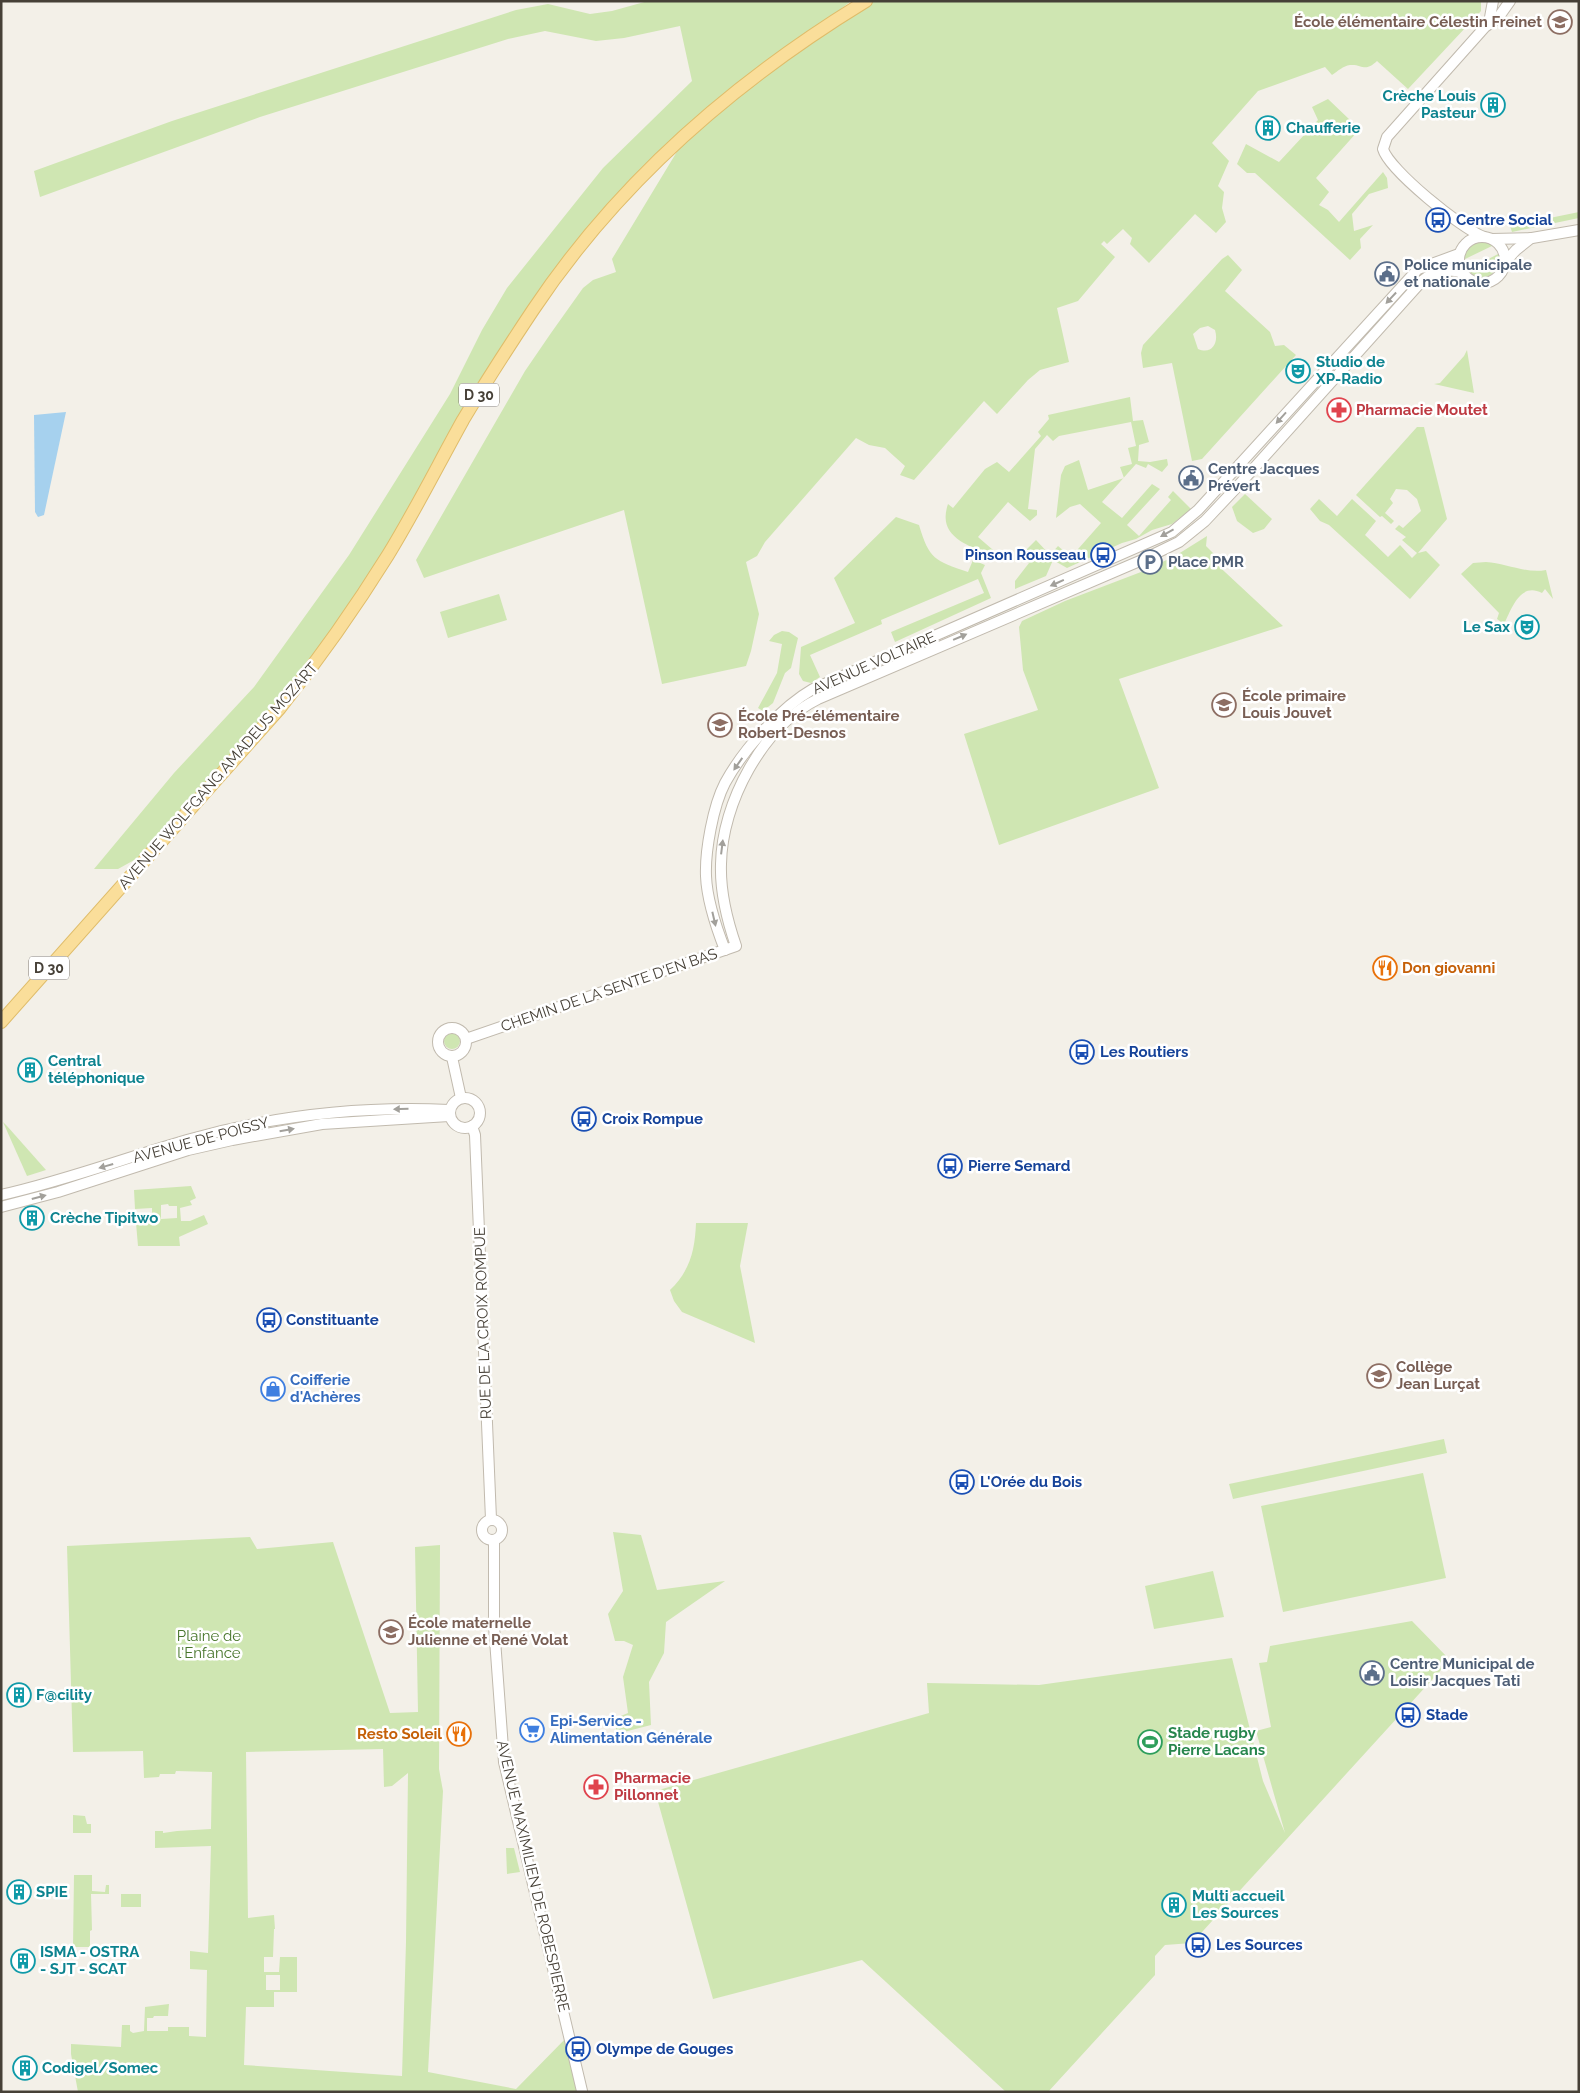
<svg xmlns="http://www.w3.org/2000/svg" width="1580" height="2093" font-family="Raleway,sans-serif">
	<style>
		.green { fill: #cfe6b2; fill-rule: evenodd }
		.water { fill: #a6d1ee }
		.lines { fill: none; stroke-linecap: round; stroke-linejoin: round }
		.minor-casing { stroke: #c1baae; stroke-width: 12 }
		.major-casing { stroke: #dfbc6a; stroke-width: 14 }
		.minor { stroke: #fff; stroke-width: 10 }
		.major { stroke: #fade9a; stroke-width: 12 }
		.oneway { fill: #a2a09b }
		.labels { text-anchor: middle; dominant-baseline: central; stroke-width: 5; stroke-linejoin: round; paint-order: stroke }
		.shield { fill: #fff; stroke: #7e7973; stroke-width: 1 }
		.shield-label { font-size: 14px; font-weight: bold; fill: #464037 }
		.education-label { font-size: 15px; font-weight: bold; fill: #785e54; stroke: #fff; text-anchor: start }
		.culture-label { font-size: 15px; font-weight: bold; fill: #0d838f; stroke: #fff; text-anchor: start }
		.transit-label { font-size: 15px; font-weight: bold; fill: #164399; stroke: #fff; text-anchor: start }
		.service-label { font-size: 15px; font-weight: bold; fill: #4e5e75; stroke: #fff; text-anchor: start }
		.health-label { font-size: 15px; font-weight: bold; fill: #be3a42; stroke: #fff; text-anchor: start }
		.street-label { font-size: 15px; fill: #464037; stroke: #fff }
		.food-label { font-size: 15px; font-weight: bold; fill: #c56008; stroke: #fff; text-anchor: start }
		.shop-label { font-size: 15px; font-weight: bold; fill: #366cbe; stroke: #fff; text-anchor: start }
		.park-label { font-size: 15px; fill: #48762c; stroke: #fff }
		.leisure-label { font-size: 15px; font-weight: bold; fill: #27864d; stroke: #fff; text-anchor: start }
	</style>
	<rect width="100%" height="100%" fill="#f3f0e8"/>
	<g class="green">
		<path d="M648,1H851L837,12L857,1H1481V11L1408,89L1377,61C1364,73 1363,64 1350,65C1343,66 1338,71 1332,75L1325,67L1258,91L1212,143L1229,161L1218,186L1224,192L1222,208L1226,222L1216,233L1195,214L1149,263L1130,244L1132,238L1123,229L1107,244L1104,241L1101,244L1115,257L1078,301L1057,308L1069,362L1040,370L1028,380L997,414L984,401L914,480L900,475L905,466L885,448L869,445L856,438L765,542L757,556L746,562L759,614L751,651L746,666L662,684L624,510L424,578L416,560L525,371L551,333L583,288L593,280L616,272L612,259L687,135L566,265L318,661L156,848L118,869H94L174,773L254,687L349,555L450,394L482,330L507,288L603,168L692,81L680,26L624,38L596,41L545,31L508,39L260,117L40,197L34,171L172,121L516,10L548,4L590,14L612,11Z"/>
		<path d="M1328,99L1350,120L1358,131L1316,178L1329,192L1319,205L1328,210L1339,222L1383,172L1387,178L1388,188L1369,194L1352,214L1354,231L1373,225L1360,239L1361,248L1350,260L1255,173H1247L1237,164L1246,144L1279,162L1318,120L1312,107Z"/>
		<path d="M1579,212V218L1574,219L1512,232L1510,226Z"/>
		<path d="M1479,241H1485L1494,245L1463,260C1464,250 1469,244 1479,241Z"/>
		<path d="M1500,253V267L1488,277H1476L1467,270Z"/>
		<path d="M1228,255L1242,270L1225,291L1270,332L1275,346L1284,345L1296,355L1202,459L1192,461L1172,363L1143,368L1141,353L1143,345L1222,259ZM1208,326L1215,330C1219,343 1212,355 1198,349L1193,334L1200,328Z"/>
		<path d="M1467,350L1474,393L1434,384L1440,383L1464,356Z"/>
		<path d="M1130,397L1133,421L1143,420L1149,442L1139,445L1138,461L1150,462L1167,459L1168,465L1162,472L1148,464L1146,468L1136,464L1102,502L1122,518L1152,484L1160,489L1127,525L1139,536L1171,500L1168,497L1173,491L1191,509L1172,524L1152,530L1136,539L1122,543L1067,568L1053,560L1046,576L1015,589V581L1029,563L1022,554L1036,540L1050,555L1058,546L1071,557L1101,523L1080,504L1070,507L1056,518L1061,475L1065,466L1079,460L1088,490L1124,478L1120,467L1132,464L1128,448L1136,446L1131,422L1059,436L1053,441L1047,435L1035,449L1028,509L1037,510V515L1030,521L1008,502L978,537L1000,556L998,560L989,557V555C966,544 937,536 948,504L953,508L985,469L997,462L1009,472L1041,436L1038,432L1049,419L1048,415Z"/>
		<path d="M1417,427H1424L1447,519L1418,553L1426,551L1440,565L1410,599L1329,525L1320,521L1310,509L1319,499L1337,516L1352,499L1376,521L1365,535L1388,557L1400,545L1412,558L1417,553L1402,540L1406,537L1395,529L1399,525L1403,528L1421,511L1417,499L1407,490L1396,489L1390,499L1393,503L1385,513L1394,521L1391,524L1382,516L1380,517L1356,495Z"/>
		<path d="M1245,494L1272,519L1264,529L1253,533L1237,521L1232,507Z"/>
		<path d="M896,517L919,525C929,559 935,561 968,572L973,560L985,565L981,573L991,598L895,642L891,632L984,593L978,579L881,620L882,624L810,655L820,677L811,683L803,681L799,674L801,647L855,623L834,578Z"/>
		<path d="M1207,536L1206,546L1214,554L1211,559L1283,626L1119,679L1159,788L999,845L964,734L1038,710L1023,670L1019,627L1022,621L1065,601L1141,572L1175,556Z"/>
		<path d="M1486,562C1506,563 1526,574 1546,570L1553,599L1545,589L1542,593C1520,582 1512,608 1504,624L1497,619L1499,613L1461,574L1473,563Z"/>
		<path d="M499,594L507,620L448,638L440,612Z"/>
		<path d="M782,631L789,632L798,638L791,668L785,673L773,703L763,711L758,708L777,673L782,644L769,641L774,635Z"/>
		<circle cx="452" cy="1041" r="8"/>
		<path d="M3,1122L7,1126L46,1170L27,1176Z"/>
		<path d="M191,1186L196,1198L190,1201L192,1205L180,1208L181,1221H190L204,1215L208,1224L179,1237L180,1246H138L136,1223L152,1222V1208L135,1209L134,1190ZM168,1204L169,1206H177V1218L161,1219V1205Z"/>
		<path d="M696,1223H748L740,1266L755,1343L682,1312L674,1301L670,1290C690,1271 695,1250 696,1223Z"/>
		<path d="M1444,1439L1447,1453L1233,1499L1229,1484Z"/>
		<path d="M1423,1473L1446,1578L1283,1612L1261,1506Z"/>
		<path d="M613,1532L641,1535L657,1590L725,1581L666,1622L664,1653L649,1682L651,1725L616,1734V1718L628,1713L623,1677L633,1645L624,1641H615L608,1614L623,1591Z"/>
		<path d="M250,1537L257,1549L333,1542L390,1713L418,1712L415,1547L440,1545L439,1769L443,1791L428,2072L516,2089L569,2035L579,2092H78L71,2054V2044L121,2047L122,2025H130V2031L133,2033L144,2031L145,2007L169,2004L168,2016H154L153,2018H147V2031H168V2027H189V2036L206,2037L207,1970L190,1969V1951L208,1953L211,1846L155,1848V1831H163V1833L177,1831L211,1829L212,1772L176,1771L175,1774H160L159,1777L144,1778L143,1751L73,1752L67,1546ZM383,1749L384,1787L392,1786L408,1773L406,1942L402,2076L244,2065L246,2007H274V1992H297V1957H280L279,1972H264V1957H273L274,1929H275L274,1915L248,1918L246,1752ZM266,1975H280V1990H266Z"/>
		<path d="M1213,1571L1224,1617L1154,1629L1145,1586Z"/>
		<path d="M1412,1621L1450,1660L1192,1943L1165,1945L1155,1956V1975L1048,2092H1006L862,1960L713,1999L655,1791L929,1713L927,1683L1039,1685L1232,1658L1263,1781L1285,1833L1256,1731L1271,1727L1259,1663L1267,1662L1270,1646Z"/>
		<path d="M73,1815L85,1816L87,1824H91V1833H73Z"/>
		<path d="M506,1848H514L520,1872L507,1874Z"/>
		<path d="M74,1875H92V1891L105,1892L106,1885H109V1894H91L92,1930L90,1931V1947H73Z"/>
		<rect x="121" y="1894" width="20" height="13"/>
	</g>
	<path class="water" d="M66,412L44,515L38,517L35,512L34,415Z"/>
	<g class="lines">
		<g class="minor-casing">
			<g id="minor">
				<path d="M1489,23L1493,1"/>
				<circle cx="1482" cy="260" r="23"/>
				<path d="M1484,237C1462,229 1389,170 1383,149L1387,137L1485,27L1498,18L1510,1"/>
				<path d="M1492,239L1532,238L1579,230"/>
				<path d="M1505,262L1516,250L1531,238"/>
				<path d="M725,950C716,927 707,901 706,876C705,851 713,806 725,783C743,750 780,708 813,689L1172,532L1198,510L1418,269L1459,254"/>
				<circle cx="452" cy="1042" r="14"/>
				<path d="M466,1039L736,946C727,920 720,892 721,864C722,803 762,727 818,699L1142,560L1179,542L1205,521L1237,487L1422,281C1433,271 1448,268 1463,273"/>
				<path d="M452,1057L461,1098"/>
				<circle cx="465" cy="1113" r="15"/>
				<path d="M472,1126L475,1135L491,1519"/>
				<path d="M1,1195C64,1181 125,1158 187,1140C272,1116 361,1106 449,1110"/>
				<path d="M1,1207L58,1192L188,1150L232,1140L322,1124L449,1116"/>
				<circle cx="492" cy="1530" r="10"/>
				<path d="M494,1540V1626L504,1762L582,2091"/>
			</g>
		</g>
		<g class="major-casing">
			<path id="major" d="M1,1022L280,708C319,659 355,608 388,555C415,511 438,465 463,420C485,383 509,346 533,310C619,181 735,81 866,1"/>
		</g>
		<use href="#minor" class="minor"/>
		<use href="#major" class="major"/>
	</g>
	<defs><path id="oneway-solid" d="M-6-.8H1V-3.2L6.5 0L1 3.2V.8H-6Z" transform="scale(1.25)"/></defs>
	<g class="oneway">
		<use href="#oneway-solid" transform="translate(1391 298) rotate(133)"/>
		<use href="#oneway-solid" transform="translate(1281 418) rotate(132)"/>
		<use href="#oneway-solid" transform="translate(1167 533) rotate(151)"/>
		<use href="#oneway-solid" transform="translate(1057 583) rotate(156)"/>
		<use href="#oneway-solid" transform="translate(960 637) rotate(-23)"/>
		<use href="#oneway-solid" transform="translate(738 764) rotate(125)"/>
		<use href="#oneway-solid" transform="translate(722 847) rotate(-83)"/>
		<use href="#oneway-solid" transform="translate(714 919) rotate(77)"/>
		<use href="#oneway-solid" transform="translate(401 1109) rotate(179)"/>
		<use href="#oneway-solid" transform="translate(287 1130) rotate(-10)"/>
		<use href="#oneway-solid" transform="translate(106 1166) rotate(164)"/>
		<use href="#oneway-solid" transform="translate(39 1197) rotate(-15)"/>
	</g>
	<defs>
		<g id="school-ring" transform="scale(1.25)"><circle r="9.5" fill="#fff" stroke="#8d6e63" stroke-width="1.5"/><path d="M0-5L7-2L0 1L-7-2ZM-4 1L0 2.5L4 1V4Q0 6-4 4Z" fill="#8d6e63"/></g>
		<g id="building-ring" transform="scale(1.25)"><circle r="9.5" fill="#fff" stroke="#0f9aa8" stroke-width="1.5"/><path d="M-4-6H4V6H1V3H-1V6H-4ZM-2.5-4.3h1.7v1.8h-1.7ZM.8-4.3h1.7v1.8H.8ZM-2.5-1h1.7V.8h-1.7ZM.8-1h1.7V.8H.8Z" fill="#0f9aa8"/></g>
		<g id="bus-ring" transform="scale(1.25)"><circle r="9.5" fill="#fff" stroke="#1a4fb4" stroke-width="1.5"/><path d="M-5-6H5V4H4V6H2V4H-2V6H-4V4H-5ZM-3.5-4V0h7V-4ZM-3.5 1.2v1.5H-2V1.2ZM2 1.2v1.5H3.5V1.2Z" fill="#1a4fb4"/></g>
		<g id="civic-ring" transform="scale(1.25)"><circle r="9.5" fill="#fff" stroke="#5c6f8a" stroke-width="1.5"/><path d="M-.6-6.5H3V-4.5H.6V-3L4-1V1h2V6H-6V1h2V-1L-.6-3ZM-1.2 2.5V6h2.4V2.5Z" fill="#5c6f8a"/></g>
		<g id="theatre-ring" transform="scale(1.25)"><circle r="9.5" fill="#fff" stroke="#0f9aa8" stroke-width="1.5"/><path d="M-5-5.5Q0-4 5-5.5V0Q5 5 0 6Q-5 5-5 0ZM-3.3-2.5H-1v1.5H-3.3ZM1-2.5H3.3v1.5H1ZM-2.8 1Q0 5.5 2.8 1Z" fill="#0f9aa8"/></g>
		<g id="pharmacy-ring" transform="scale(1.25)"><circle r="9.5" fill="#fff" stroke="#e0444e" stroke-width="1.5"/><path d="M-2-6h4v4h4v4h-4v4h-4v-4h-4v-4h4Z" fill="#e0444e"/></g>
		<g id="parking-ring" transform="scale(1.25)"><circle r="9.5" fill="#fff" stroke="#5c6f8a" stroke-width="1.5"/><path d="M-3.5-5.5H1a3.5 3.5 0 0 1 0 7H-1V5.5H-3.5ZM-1-3.4V-.6H.8a1.4 1.4 0 0 0 0-2.8Z" fill="#5c6f8a"/></g>
		<g id="restaurant-ring" transform="scale(1.25)"><circle r="9.5" fill="#fff" stroke="#e8710a" stroke-width="1.5"/><path d="M-5-6h1v4h1v-4h1v4h1v-4h1v5L-1.5 .5V6h-2V.5L-5-1ZM5-6V6H3V1.5H1.5Q1.5-4 5-6Z" fill="#e8710a"/></g>
		<g id="shop-ring" transform="scale(1.25)"><circle r="9.5" fill="#fff" stroke="#3f7fe0" stroke-width="1.5"/><path d="M-5-2.5h2.3a2.7 3.5 0 0 1 5.4 0H5L5.5 6h-11ZM-1.5-2.5h3a1.5 2.3 0 0 0-3 0Z" fill="#3f7fe0"/></g>
		<g id="supermarket-ring" transform="scale(1.25)"><circle r="9.5" fill="#fff" stroke="#3f7fe0" stroke-width="1.5"/><path d="M-6-5.5h2.5l.6 2H6L4.5 2H-2.5L-4.4-4H-6ZM-1.5 3.2a1.3 1.3 0 1 0 .1 0ZM3 3.2a1.3 1.3 0 1 0 .1 0Z" fill="#3f7fe0"/></g>
		<g id="stadium-ring" transform="scale(1.25)"><circle r="9.5" fill="#fff" stroke="#2e9e5b" stroke-width="1.5"/><path d="M0-5a6.5 5 0 1 0 0 10a6.5 5 0 1 0 0-10ZM-3.5-1.8h7v3.6h-7Z" fill="#2e9e5b"/></g>
	</defs>
	<g fill-rule="evenodd">
		<use href="#school-ring" x="1560" y="22"/>
		<use href="#building-ring" x="1493" y="105"/>
		<use href="#building-ring" x="1268" y="128"/>
		<use href="#bus-ring" x="1438" y="220"/>
		<use href="#civic-ring" x="1387" y="274"/>
		<use href="#theatre-ring" x="1298" y="371"/>
		<use href="#pharmacy-ring" x="1339" y="410"/>
		<use href="#civic-ring" x="1191" y="478"/>
		<use href="#bus-ring" x="1103" y="555"/>
		<use href="#parking-ring" x="1150" y="562"/>
		<use href="#theatre-ring" x="1527" y="627"/>
		<use href="#school-ring" x="1224" y="705"/>
		<use href="#school-ring" x="720" y="725"/>
		<use href="#restaurant-ring" x="1385" y="968"/>
		<use href="#bus-ring" x="1082" y="1052"/>
		<use href="#building-ring" x="30" y="1070"/>
		<use href="#bus-ring" x="584" y="1119"/>
		<use href="#bus-ring" x="950" y="1166"/>
		<use href="#building-ring" x="32" y="1218"/>
		<use href="#bus-ring" x="269" y="1320"/>
		<use href="#school-ring" x="1379" y="1376"/>
		<use href="#shop-ring" x="273" y="1389"/>
		<use href="#bus-ring" x="962" y="1482"/>
		<use href="#school-ring" x="391" y="1632"/>
		<use href="#civic-ring" x="1372" y="1673"/>
		<use href="#building-ring" x="19" y="1695"/>
		<use href="#bus-ring" x="1408" y="1715"/>
		<use href="#supermarket-ring" x="532" y="1730"/>
		<use href="#restaurant-ring" x="459" y="1734"/>
		<use href="#stadium-ring" x="1150" y="1742"/>
		<use href="#pharmacy-ring" x="596" y="1787"/>
		<use href="#building-ring" x="19" y="1892"/>
		<use href="#building-ring" x="1174" y="1905"/>
		<use href="#bus-ring" x="1198" y="1945"/>
		<use href="#building-ring" x="23" y="1961"/>
		<use href="#bus-ring" x="578" y="2049"/>
		<use href="#building-ring" x="25" y="2068"/>
	</g>
	<g class="labels">
		<g class="shield">
			<rect x="459" y="383.5" width="40" height="23" rx="4"/>
			<rect x="29" y="956.5" width="40" height="23" rx="4"/>
		</g>
		<g class="shield-label">
			<text x="479" y="395">D 30</text>
			<text x="49" y="968">D 30</text>
		</g>
		<g class="education-label">
			<text x="1542" y="22" text-anchor="end">École élémentaire Célestin Freinet</text>
			<text x="1242" y="696">École primaire<tspan x="1242" dy="17">Louis Jouvet</tspan></text>
			<text x="738" y="716">École Pré-élémentaire<tspan x="738" dy="17">Robert-Desnos</tspan></text>
			<text x="1396" y="1367">Collège<tspan x="1396" dy="17">Jean Lurçat</tspan></text>
			<text x="408" y="1623">École maternelle<tspan x="408" dy="17">Julienne et René Volat</tspan></text>
		</g>
		<g class="culture-label">
			<text x="1476" y="96" text-anchor="end">Crèche Louis<tspan x="1476" dy="17">Pasteur</tspan></text>
			<text x="1286" y="128">Chaufferie</text>
			<text x="1316" y="362">Studio de<tspan x="1316" dy="17">XP-Radio</tspan></text>
			<text x="1510" y="627" text-anchor="end">Le Sax</text>
			<text x="48" y="1061">Central<tspan x="48" dy="17">téléphonique</tspan></text>
			<text x="50" y="1218">Crèche Tipitwo</text>
			<text x="36" y="1695">F@cility</text>
			<text x="36" y="1892">SPIE</text>
			<text x="1192" y="1896">Multi accueil<tspan x="1192" dy="17">Les Sources</tspan></text>
			<text x="40" y="1952">ISMA - OSTRA<tspan x="40" dy="17">- SJT - SCAT</tspan></text>
			<text x="42" y="2068">Codigel/Somec</text>
		</g>
		<g class="transit-label">
			<text x="1456" y="220">Centre Social</text>
			<text x="1086" y="555" text-anchor="end">Pinson Rousseau</text>
			<text x="1100" y="1052">Les Routiers</text>
			<text x="602" y="1119">Croix Rompue</text>
			<text x="968" y="1166">Pierre Semard</text>
			<text x="286" y="1320">Constituante</text>
			<text x="980" y="1482">L'Orée du Bois</text>
			<text x="1426" y="1715">Stade</text>
			<text x="1216" y="1945">Les Sources</text>
			<text x="596" y="2049">Olympe de Gouges</text>
		</g>
		<g class="service-label">
			<text x="1404" y="265">Police municipale<tspan x="1404" dy="17">et nationale</tspan></text>
			<text x="1208" y="469">Centre Jacques<tspan x="1208" dy="17">Prévert</tspan></text>
			<text x="1168" y="562">Place PMR</text>
			<text x="1390" y="1664">Centre Municipal de<tspan x="1390" dy="17">Loisir Jacques Tati</tspan></text>
		</g>
		<g class="health-label">
			<text x="1356" y="410">Pharmacie Moutet</text>
			<text x="614" y="1778">Pharmacie<tspan x="614" dy="17">Pillonnet</tspan></text>
		</g>
		<g class="street-label">
			<text transform="translate(874 663) rotate(-24)">AVENUE VOLTAIRE</text>
			<text transform="translate(218 776) rotate(-49)">AVENUE WOLFGANG AMADEUS MOZART</text>
			<text transform="translate(609 990) rotate(-19)">CHEMIN DE LA SENTE D'EN BAS</text>
			<text transform="translate(201 1140) rotate(-15)">AVENUE DE POISSY</text>
			<text transform="translate(483 1323) rotate(-92)">RUE DE LA CROIX ROMPUE</text>
			<text transform="translate(533 1876) rotate(77)">AVENUE MAXIMILIEN DE ROBESPIERRE</text>
		</g>
		<g class="food-label">
			<text x="1402" y="968">Don giovanni</text>
			<text x="442" y="1734" text-anchor="end">Resto Soleil</text>
		</g>
		<g class="shop-label">
			<text x="290" y="1380">Coifferie<tspan x="290" dy="17">d'Achères</tspan></text>
			<text x="550" y="1721">Epi-Service -<tspan x="550" dy="17">Alimentation Générale</tspan></text>
		</g>
		<g class="park-label">
			<text x="209" y="1636">Plaine de<tspan x="209" dy="17">l'Enfance</tspan></text>
		</g>
		<g class="leisure-label">
			<text x="1168" y="1733">Stade rugby<tspan x="1168" dy="17">Pierre Lacans</tspan></text>
		</g>
	</g>
	<rect width="1580" height="2093" fill="none" stroke="#464037" stroke-width="5"/>
</svg>
